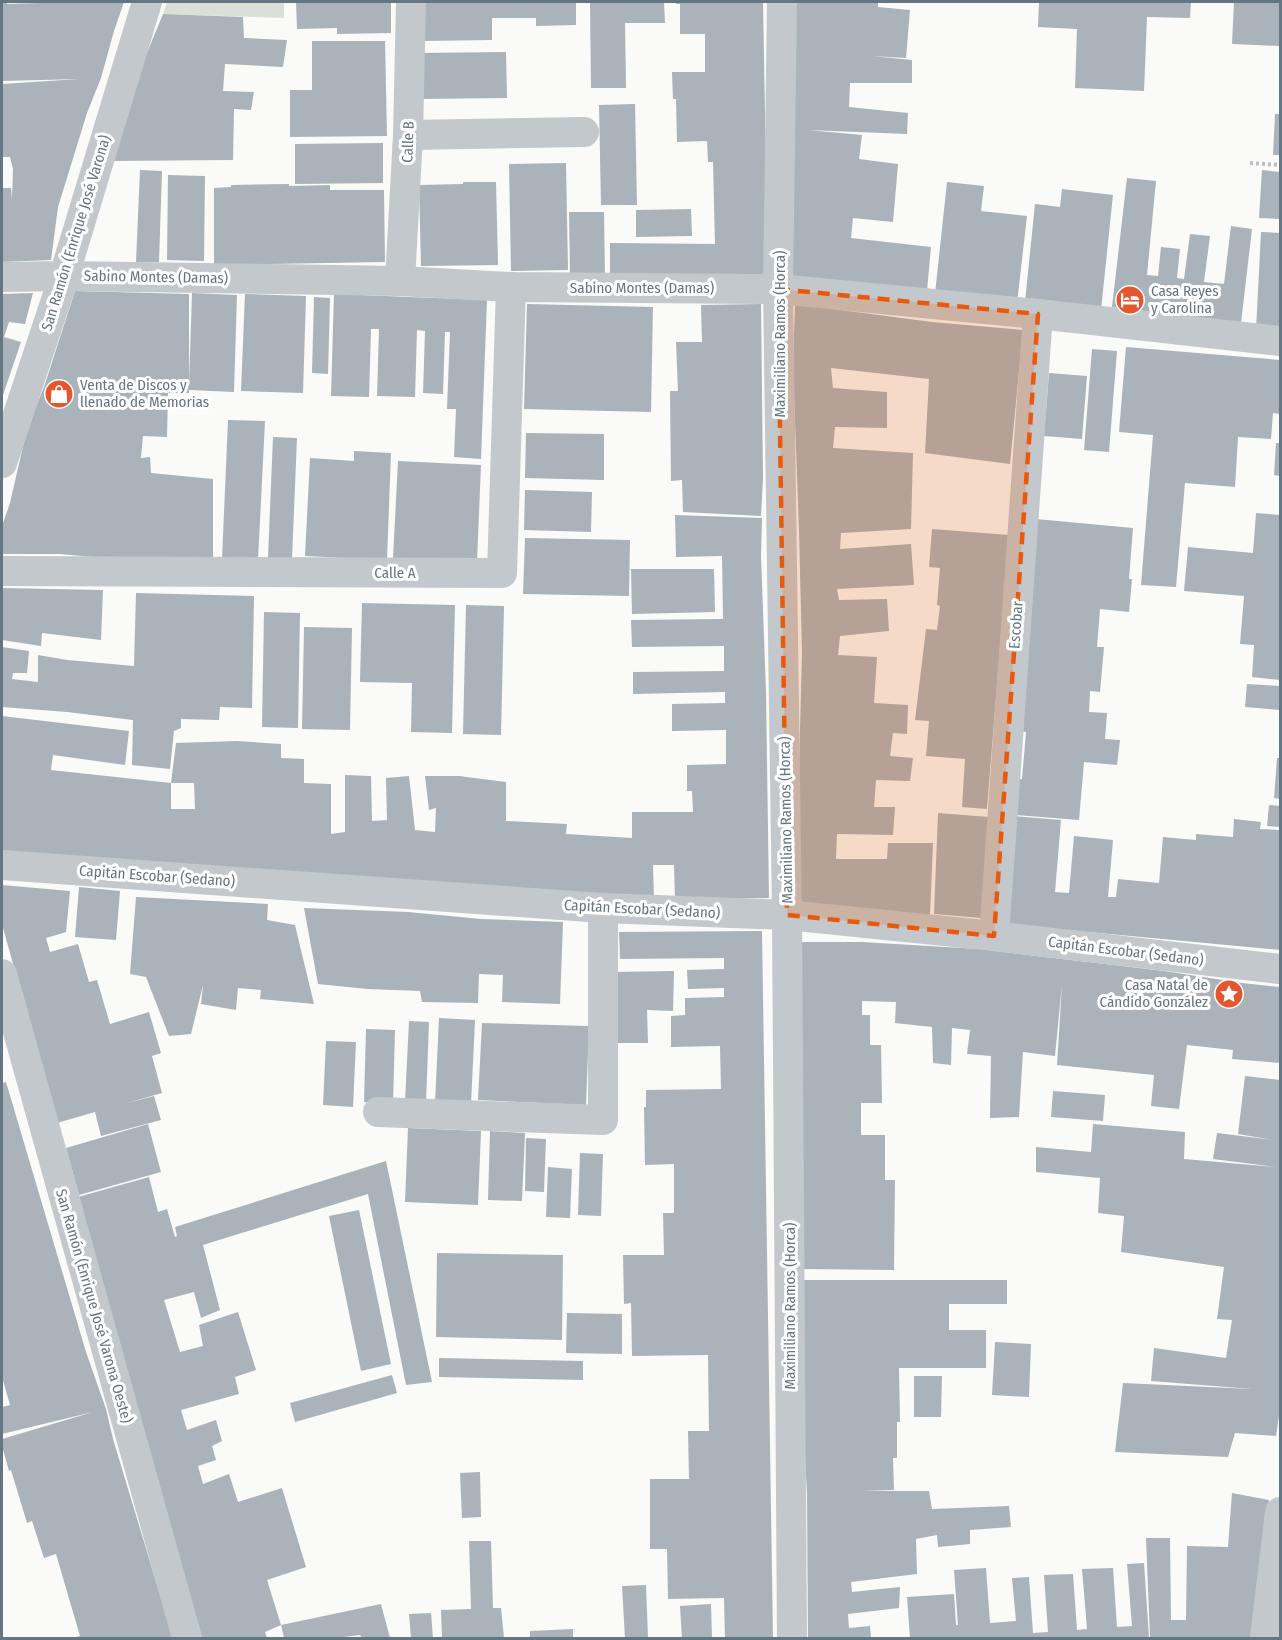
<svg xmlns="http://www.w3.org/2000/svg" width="1282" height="1640" font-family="'Fira Sans Condensed',sans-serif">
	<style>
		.green { fill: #dadfd7 }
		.building { fill: #aab3b9 }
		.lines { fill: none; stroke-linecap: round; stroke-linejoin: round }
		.path { stroke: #bbbfc2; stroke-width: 4; stroke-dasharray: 3 3; stroke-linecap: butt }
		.minor { stroke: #c3c8cc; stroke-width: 30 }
		.marked { fill: #e8590c; fill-opacity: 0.2; stroke: #e8590c; stroke-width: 4.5; stroke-dasharray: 12 8; stroke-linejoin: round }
		.labels { text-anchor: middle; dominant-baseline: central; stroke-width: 6; stroke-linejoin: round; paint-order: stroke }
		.street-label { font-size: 15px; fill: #657683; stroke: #fff }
		.poi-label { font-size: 15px; fill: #657683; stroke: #fff; text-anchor: start }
	</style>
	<rect width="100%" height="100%" fill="#fafaf8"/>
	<path class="green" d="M167,2H284V18L163,14Z"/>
	<g class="building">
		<path d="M2,2H7V4L39,3L38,2H124L114,31L101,78L87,113L58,207L51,260L2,262V188H11L12,199L13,169L10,157H2V84L79,79L2,81Z"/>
		<path d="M296,2H391V33L337,34V28L297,29Z"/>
		<path d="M422,2H576V25L536,26V18H492V40L423,41Z"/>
		<path d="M590,2H664L665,23H625L626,88H591Z"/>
		<path d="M676,2H763L768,279L610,277V243L715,244L713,162H708L707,141L677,142L676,99H673L672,72H705V34H680V4H676Z"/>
		<path d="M795,2H878V7L910,10L906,58L872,56L912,60V83H850L849,107L908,113L907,134L808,130L862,135L859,159L898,164L893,222L853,218L851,238L931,247L927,291L790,276Z"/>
		<path d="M1039,2H1191L1190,18L1147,17L1144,91L1075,88L1077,29L1038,27Z"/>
		<path d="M1234,2H1280V46L1232,44Z"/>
		<path d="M163,14L243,17L244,38L287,40L283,67L225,64L223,91L254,92L251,110L234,109L233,160L113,161L144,60Z"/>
		<path d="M312,41H385L387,136L290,137V90H312Z"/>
		<path d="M506,52L507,98L417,99L416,53Z"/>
		<path d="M635,104L637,205H601L599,105Z"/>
		<path d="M1275,114H1280V155H1273Z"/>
		<path d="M383,143V183L295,184V144Z"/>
		<path d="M566,163L568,270L511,271L509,164Z"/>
		<path d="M140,170L162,171L159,262H136Z"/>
		<path d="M1262,170L1280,172V219L1259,218Z"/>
		<path d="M168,175L205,176L204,261L167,260Z"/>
		<path d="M1127,178L1156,181L1147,275L1158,276L1161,247L1180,249L1177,278L1184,279L1190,234L1210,236L1204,282L1224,284L1231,226L1252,229L1241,323L1112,307Z"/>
		<path d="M463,182H496L498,265L421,266L419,185L463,184Z"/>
		<path d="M947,182L984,186L981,211L1027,216L1017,303L935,294Z"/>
		<path d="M289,184V186L330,185V190H384L385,262L214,265V188L231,187V185Z"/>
		<path d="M1062,189L1113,195L1101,310L1025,302L1035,204L1060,207Z"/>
		<path d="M691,209L692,236L636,237V210Z"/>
		<path d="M569,212H604L605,277H570Z"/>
		<path d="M1261,232L1280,233V332L1256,330Z"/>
		<path d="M75,291L189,294V384L192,293L237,295L234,392L189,390V393H168L167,437L143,436L141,458L150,457L151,473L213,479V557H93L60,554H2V526L10,503L27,429L44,387Z"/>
		<path d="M33,293L25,324L9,322L4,337L21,342L2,398V294Z"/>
		<path d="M245,294L306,296L303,393L241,391Z"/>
		<path d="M334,294L487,300L481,459L454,457L456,409H447L450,332H445L443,394L423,393L425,331L417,330L415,397L377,396L379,329H371L369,397L331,396Z"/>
		<path d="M314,297L330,298L328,374L312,373Z"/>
		<path d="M527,304L653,307L651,412L524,409Z"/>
		<path d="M761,304L763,479L761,516L683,512L682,480L671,481L670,391H678L676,342H702L701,305Z"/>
		<path d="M795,304L932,322L1023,330L1010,464L925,453L929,379L831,368L833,388L887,392V428L835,427L833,448L913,453L911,529L841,533L840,549L911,544L914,585L837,589L839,600L887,599L889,631L840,636L838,655L877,657L874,703L908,705L907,734L893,733L890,756L913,758L910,781L876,780L874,807H895L893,835L837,834L836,859H887L888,843H933L930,915L798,905V806L802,653L799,530L793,366Z"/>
		<path d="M1126,347L1280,360V414L1273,413L1271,439L1238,437L1235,487L1185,483L1176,587L1141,585L1153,435L1119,432Z"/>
		<path d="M1092,349L1117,351L1109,452L1084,450Z"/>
		<path d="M1049,373L1087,376L1082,439L1044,436Z"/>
		<path d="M228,420L265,421L258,560L222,559Z"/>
		<path d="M526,433L604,434V480L525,478Z"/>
		<path d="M273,437L297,438L292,559L268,558Z"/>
		<path d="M1276,443H1280V476L1274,475Z"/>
		<path d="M354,451L391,453L387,560L305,556L310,458L354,461Z"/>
		<path d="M398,461L481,465L477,562L393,558Z"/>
		<path d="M525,490L592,492L591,532L524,530Z"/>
		<path d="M1256,513L1280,515V680L1252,677L1254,645L1240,644L1244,596L1184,591L1188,547L1253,553Z"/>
		<path d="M675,515L762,518L761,556L766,692L769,898L675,900L674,865H653L654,899L2,855V716L129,731L125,765L53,755L51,770L171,783V809H195L194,783H171L176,743L237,741L281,744V758L304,759V783L331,784V834L345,832V775L371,776L372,821L387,820L386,778L409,776L415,830L435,832L436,808L429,810L425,776H459L506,782V821L567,824L566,834L632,838V812H693L692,791H687V765L726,764V730L672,731V704L725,703V692L633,694V672L724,671V646L632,647L631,620L723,619L722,556L676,557Z"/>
		<path d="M1036,519L1133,528L1129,579H1132L1129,612L1100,609L1097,647H1104L1100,692L1090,691L1089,712L1107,713L1105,739L1120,740L1117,765L1084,762L1079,820L1016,815L1018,779H1022L1026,732L1019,731Z"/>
		<path d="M932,529L1009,535L987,809L962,807L965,759L926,756L929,721L915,720L926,629L937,630L940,606L937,605L940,568L929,567Z"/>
		<path d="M525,538L630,540L629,596L523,594Z"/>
		<path d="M631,569H714L715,612L632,614Z"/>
		<path d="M2,588L103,590L101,640L42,633L41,646L2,640Z"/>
		<path d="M136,593L254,596L252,708L220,707L219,720L181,719V728L174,731L170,769L132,765L133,720L67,712L2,707V647L29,651L27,673H13L12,679L38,682V655L67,660L134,666Z"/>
		<path d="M362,603L455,605L452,733L411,732L412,683L360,682Z"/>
		<path d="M466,605L504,606L501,735L463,734Z"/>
		<path d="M264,612L300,613L298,728L262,727Z"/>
		<path d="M304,627L352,628L350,730L302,729Z"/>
		<path d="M1247,684L1280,686V710L1245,707Z"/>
		<path d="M1277,758H1280V799L1274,798Z"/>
		<path d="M1269,805L1280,806V827L1267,826Z"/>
		<path d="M938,813L989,817L981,918L934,914Z"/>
		<path d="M1014,816L1061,820L1055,892L1069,893L1074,836L1113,840L1108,897H1116L1118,879L1159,883L1163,837L1196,840V834L1233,837L1234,819L1261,822L1260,829L1280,830V950L1004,924Z"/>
		<path d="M2,885L70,891L66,932L46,938L50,952L78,944L89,982L97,980L110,1024L149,1012L161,1053L152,1056L162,1093L123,1104L154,1096L161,1120L101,1136L95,1112L57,1123L2,924Z"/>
		<path d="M79,887L120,891L116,940L75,937Z"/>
		<path d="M136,897L268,904L267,920L295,925L314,1004L260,999L261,990L238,988L236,1010L201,1004L203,985L191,1034L169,1036L146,977L130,974Z"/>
		<path d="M304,908L408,912L481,919L563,922L560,1004L502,1002L503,975L479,974L478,1003L422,1002L420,991L367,989L318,984Z"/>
		<path d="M762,931L773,1638H725L724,1598L668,1599L667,1549H650V1479H689L688,1431H709L708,1355L632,1356L631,1303L624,1304L623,1255H664L663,1213H674V1164L645,1165L644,1107H646V1090L721,1089L720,1046L671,1047V1016L685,1015V998L724,997V988L688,989L687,970L724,969V958L620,959L619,932Z"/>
		<path d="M800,942H862L979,949L1164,971L1242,983L1280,987V1063L1232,1059L1233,1050L1187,1045L1179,1109L1151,1106L1154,1075L1057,1065L1062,984L1055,1056L1023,1052L1019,1117L990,1118L991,1056L967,1054L970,1030L952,1028L951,1065L933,1063L932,1027L895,1023L896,1002L862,1001V1015H870V1045H881L882,1103H861V1135H885V1180H895L894,1270L801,1269Z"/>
		<path d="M674,971L673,1011L647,1010L648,1043H612L613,972Z"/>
		<path d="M439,1018L475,1020L471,1104L435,1103Z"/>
		<path d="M409,1021L429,1022L426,1103L405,1102Z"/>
		<path d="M482,1023L589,1026L586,1105L478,1100Z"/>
		<path d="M366,1029L395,1030L393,1104L364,1102Z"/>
		<path d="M326,1041L356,1042L353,1107L323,1105Z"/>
		<path d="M1245,1076L1280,1080V1409L1276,1436L1235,1433L1228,1457L1115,1452L1123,1383L1252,1389L1151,1381L1154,1348L1226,1358L1232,1320L1217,1319L1224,1267L1121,1252L1124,1216L1098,1213L1100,1178L1036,1172V1147L1091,1152L1093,1124L1185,1132L1184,1159L1276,1167L1213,1159L1217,1133L1274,1140L1238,1134Z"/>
		<path d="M6,1082L86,1352L106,1409L113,1439L173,1638H73L80,1636L56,1554L44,1558L32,1521L27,1523L11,1470L9,1471L2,1446V1439L93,1412L2,1434V1407L10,1405L2,1377V1083Z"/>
		<path d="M1053,1091L1105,1095L1103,1121L1051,1117Z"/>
		<path d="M148,1124L161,1172L79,1195L66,1148Z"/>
		<path d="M408,1128L481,1131L478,1205L405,1202Z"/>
		<path d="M490,1131L525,1133L522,1201L488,1200Z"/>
		<path d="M526,1138L546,1139L544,1192L525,1191Z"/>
		<path d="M580,1153L603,1154L601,1216L578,1215Z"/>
		<path d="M386,1161L432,1382L406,1385L368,1194L203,1245L220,1310L201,1318L194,1292L164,1300L180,1352L203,1346L199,1325L238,1312L256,1370L235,1377L239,1394L181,1410L187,1430L216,1420L222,1441L212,1446L216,1460L198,1466L203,1484L229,1474L238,1502L282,1488L306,1567L267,1580L281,1625L265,1632L267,1638H199L78,1197L149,1177L158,1212L167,1209L175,1237L177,1236L175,1227Z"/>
		<path d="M548,1167L572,1169L570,1218L546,1217Z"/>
		<path d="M359,1210L391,1364L361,1371L329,1216Z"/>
		<path d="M437,1253L563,1255L562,1340L436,1337Z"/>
		<path d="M801,1280H1007V1304H949V1330H986V1368H899L900,1422H897V1458H893L894,1490L861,1491H929L932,1509L1009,1506L1011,1527L970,1530V1544L938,1547L937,1535L916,1539L917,1574L851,1582L852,1592L900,1587L899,1608L848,1614L849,1628L870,1626L871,1638H808L807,1493L805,1458Z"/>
		<path d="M567,1313L622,1314V1354L566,1353Z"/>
		<path d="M995,1342L1031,1344L1029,1397L992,1395Z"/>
		<path d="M439,1358L583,1361V1380L439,1377Z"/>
		<path d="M392,1375L397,1393L295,1422L290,1403Z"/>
		<path d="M914,1376H942L941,1417H914Z"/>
		<path d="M480,1472L481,1517L462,1518L460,1473Z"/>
		<path d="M1232,1493L1269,1500L1251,1638H1150L1146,1538H1170L1171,1620H1186L1187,1546L1228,1547Z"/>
		<path d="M469,1541H491L493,1608H501L504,1638H442L441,1610L471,1609Z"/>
		<path d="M1144,1563L1149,1638H910L907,1597L954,1594L956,1625H958L954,1570L986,1568L990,1623L1016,1621L1012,1578L1029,1577L1033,1633L1048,1632L1044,1575L1073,1574L1077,1630L1087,1629L1082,1569L1113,1568L1117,1627L1132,1626L1127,1564Z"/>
		<path d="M646,1585L648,1638H625L622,1586Z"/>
		<path d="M381,1604L390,1638H362L360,1635L335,1638H284L281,1625Z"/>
		<path d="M711,1604L712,1638H682L680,1606Z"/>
		<path d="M431,1613L433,1638H411L409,1614Z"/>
		<path d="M573,1629V1638H530V1631Z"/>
	</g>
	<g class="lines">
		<path class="path" d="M1250,163L1280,165"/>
		<g class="minor">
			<path d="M782,2L778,289L787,915L792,1638"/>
			<path d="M408,135L584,132"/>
			<path d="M2,277L64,276L400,281L511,287L778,289L1038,314L1280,341"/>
			<path d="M400,281L408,135L411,2"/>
			<path d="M2,463L64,276L147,2"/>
			<path d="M2,571L502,573L511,287"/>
			<path d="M2,865L603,908L787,915L994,936L1280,969"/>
			<path d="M994,936L1038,314"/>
			<path d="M2,974L187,1638"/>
			<path d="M378,1112L603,1120V908"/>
			<path d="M1265,1638L1280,1512"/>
		</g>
	</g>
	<path class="marked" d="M778,289L1038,314L994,936L787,915Z"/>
	<defs>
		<g id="hotel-disc" transform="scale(1.5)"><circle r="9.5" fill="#e4572e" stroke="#fff"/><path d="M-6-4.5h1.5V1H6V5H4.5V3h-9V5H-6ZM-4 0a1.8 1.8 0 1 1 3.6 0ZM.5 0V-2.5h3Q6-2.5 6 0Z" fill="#fff"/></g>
		<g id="shop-disc" transform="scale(1.5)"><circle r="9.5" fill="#e4572e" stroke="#fff"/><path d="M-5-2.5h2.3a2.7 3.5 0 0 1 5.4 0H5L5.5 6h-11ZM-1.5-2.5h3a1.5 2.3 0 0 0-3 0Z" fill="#fff"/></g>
		<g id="sight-disc" transform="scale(1.5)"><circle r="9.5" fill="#e4572e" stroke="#fff"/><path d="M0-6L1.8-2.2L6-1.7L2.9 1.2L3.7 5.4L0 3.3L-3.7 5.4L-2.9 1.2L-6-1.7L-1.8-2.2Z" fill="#fff"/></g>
	</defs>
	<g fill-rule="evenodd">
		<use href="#hotel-disc" x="1130" y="300"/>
		<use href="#shop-disc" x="59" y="394"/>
		<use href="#sight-disc" x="1229" y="994"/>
	</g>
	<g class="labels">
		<g class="street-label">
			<text transform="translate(408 142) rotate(-88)">Calle B</text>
			<text transform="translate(76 233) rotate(-73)">San Ramón (Enrique José Varona)</text>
			<text transform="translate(156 277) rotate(1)">Sabino Montes (Damas)</text>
			<text x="642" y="288">Sabino Montes (Damas)</text>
			<text transform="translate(780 334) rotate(-90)">Maximiliano Ramos (Horca)</text>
			<text x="395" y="573">Calle A</text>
			<text transform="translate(1016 625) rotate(-86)">Escobar</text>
			<text transform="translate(786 820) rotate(-91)">Maximiliano Ramos (Horca)</text>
			<text transform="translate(157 876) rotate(4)">Capitán Escobar (Sedano)</text>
			<text transform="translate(642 909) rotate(3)">Capitán Escobar (Sedano)</text>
			<text transform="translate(1126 951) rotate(7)">Capitán Escobar (Sedano)</text>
			<text transform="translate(94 1306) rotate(74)">San Ramón (Enrique José Varona Oeste)</text>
			<text transform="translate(790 1306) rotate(-90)">Maximiliano Ramos (Horca)</text>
		</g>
		<g class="poi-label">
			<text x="1151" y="291">Casa Reyes<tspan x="1151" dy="17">y Carolina</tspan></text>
			<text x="80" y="385">Venta de Discos y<tspan x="80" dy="17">llenado de Memorias</tspan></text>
			<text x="1208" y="985" text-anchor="end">Casa Natal de<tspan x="1208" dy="17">Cándido González</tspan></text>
		</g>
	</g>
	<rect width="1282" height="1640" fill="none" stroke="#657683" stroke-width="6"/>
</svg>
